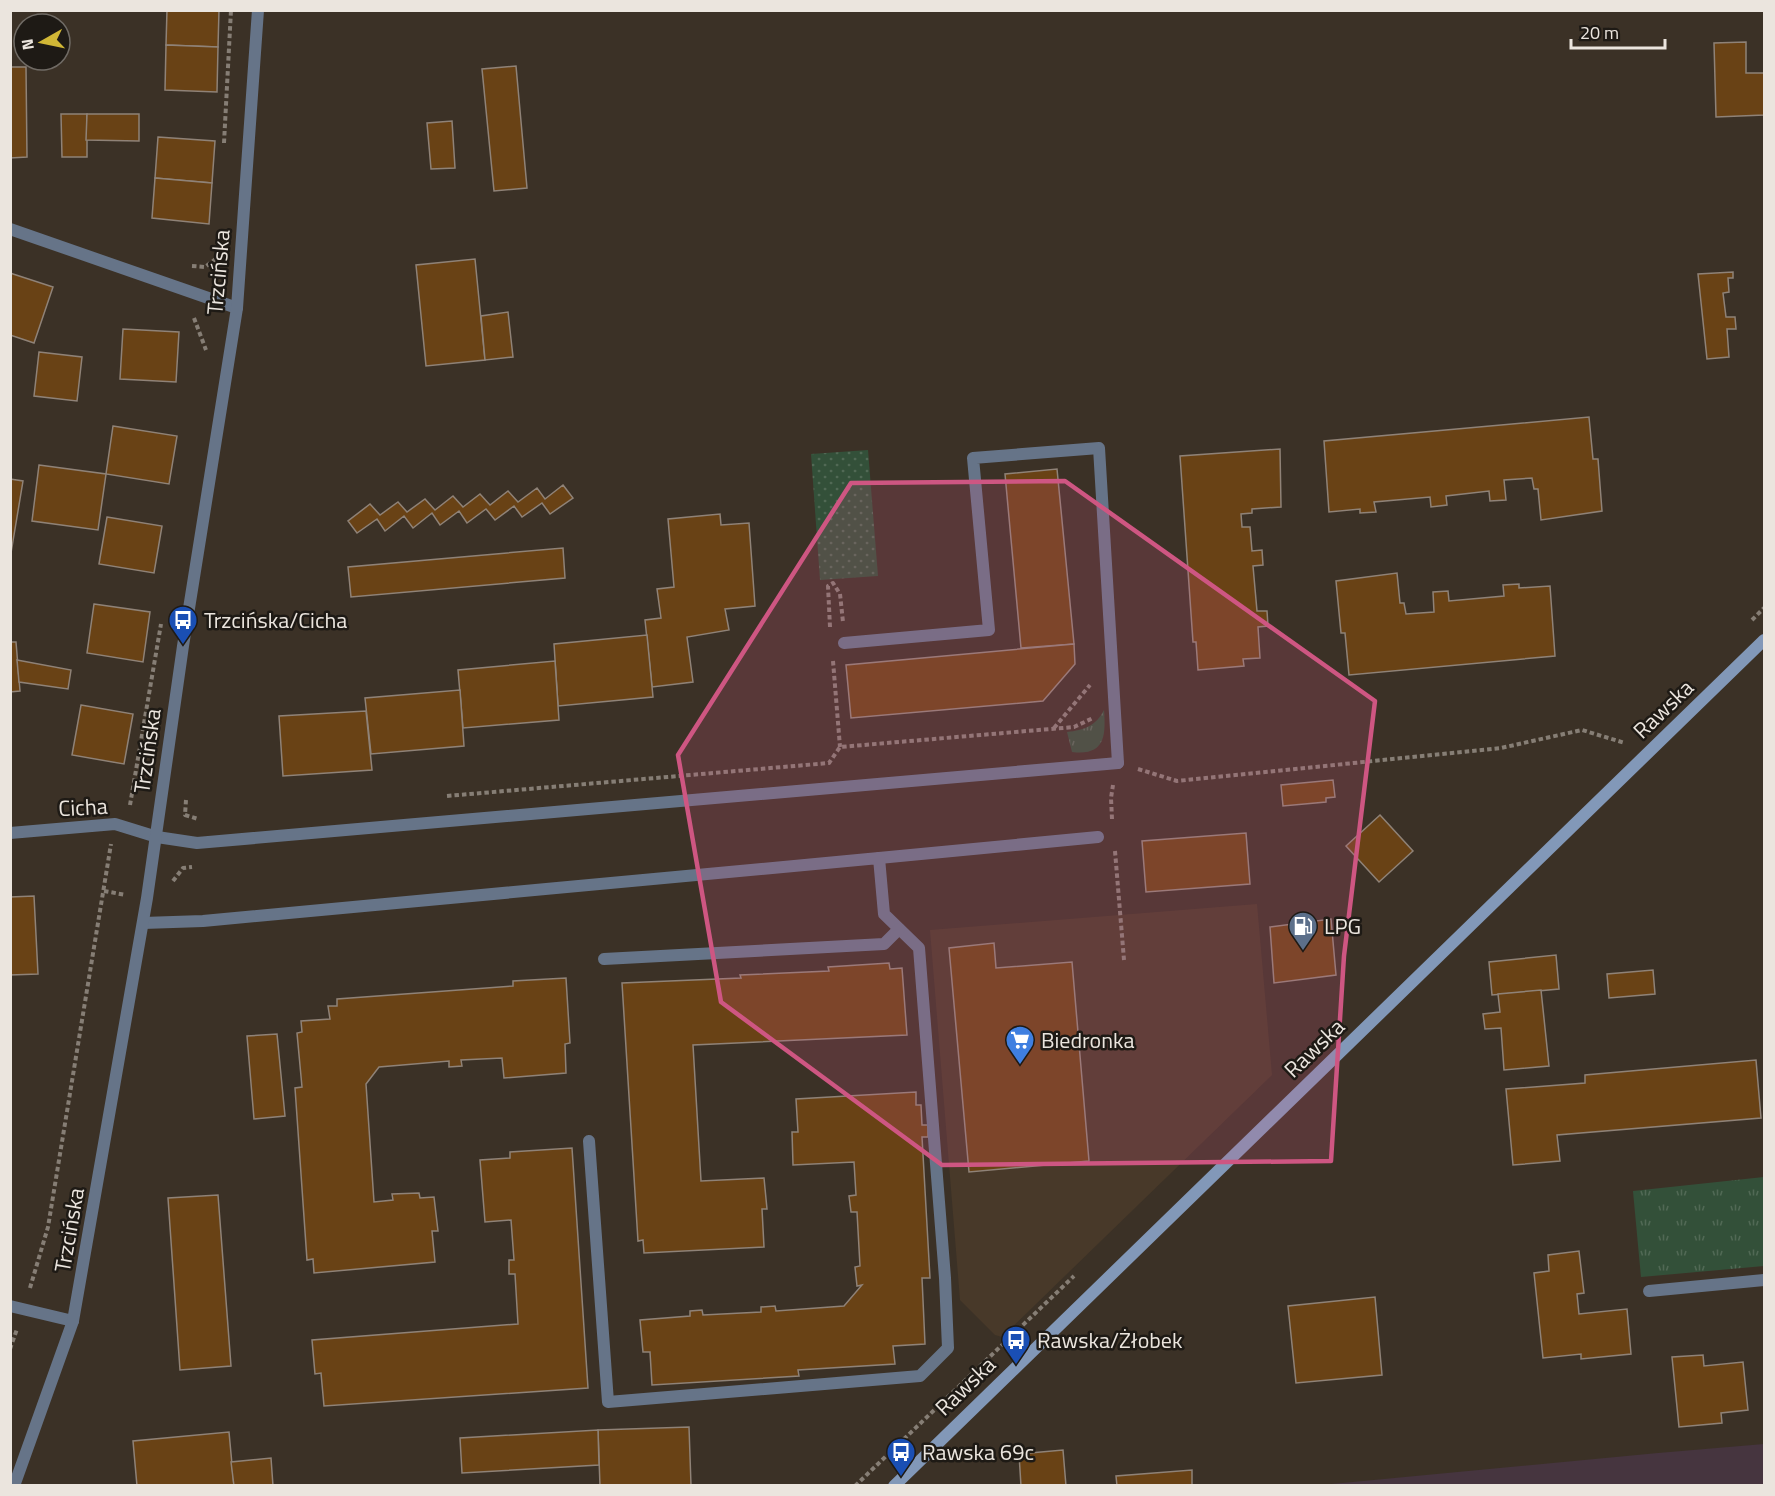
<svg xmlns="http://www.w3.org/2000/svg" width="1775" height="1496" font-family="'Titillium Web',sans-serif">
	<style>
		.built { fill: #483929 }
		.education { fill: #46353f }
		.grass { fill: url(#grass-tufts) }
		.park { fill: url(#park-dots) }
		.building { fill: #694215; stroke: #8f8277; stroke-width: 1.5 }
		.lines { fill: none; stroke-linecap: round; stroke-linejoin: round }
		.path { stroke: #867e75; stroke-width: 4; stroke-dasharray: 4.5 3; stroke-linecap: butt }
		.lane { stroke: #667488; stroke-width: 12 }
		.street { stroke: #667488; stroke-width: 12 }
		.secondary { stroke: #8298b8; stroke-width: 12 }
		.marked { fill: #ce5682; fill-opacity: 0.2; stroke: #ce5682; stroke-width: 4.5; stroke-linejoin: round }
		.labels { text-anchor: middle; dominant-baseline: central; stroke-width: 5; stroke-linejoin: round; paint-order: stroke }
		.street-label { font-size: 22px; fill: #ebe5de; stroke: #1e1a15 }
		.poi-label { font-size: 22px; fill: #ebe5de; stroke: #1e1a15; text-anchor: start }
	</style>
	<defs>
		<pattern id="grass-tufts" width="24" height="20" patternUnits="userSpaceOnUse" patternTransform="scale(1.5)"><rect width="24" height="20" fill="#335039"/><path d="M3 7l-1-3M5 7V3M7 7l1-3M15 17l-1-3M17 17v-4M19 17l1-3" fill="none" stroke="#516955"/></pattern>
		<pattern id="park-dots" width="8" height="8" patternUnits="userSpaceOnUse" patternTransform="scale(1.5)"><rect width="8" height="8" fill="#335039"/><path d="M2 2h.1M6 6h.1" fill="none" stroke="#516955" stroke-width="1.8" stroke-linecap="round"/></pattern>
	</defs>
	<rect width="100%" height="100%" fill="#3b3126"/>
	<path class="built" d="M1257,904L1272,1075L1002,1337L995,1335L960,1300L930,930Z"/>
	<path class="education" d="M1764,1444V1485H1321L1658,1453Z"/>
	<g class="grass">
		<path d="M1104,710C1106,736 1105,756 1072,752L1067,732C1084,730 1096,726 1104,710Z"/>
		<path d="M1764,1177V1266L1641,1277L1633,1191Z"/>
	</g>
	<path class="park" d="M868,450L878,576L820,580L811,454Z"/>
	<g class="building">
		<path d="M167,10H219L218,47L166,45Z"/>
		<path d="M1746,42V73H1764V115L1716,117L1714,43Z"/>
		<path d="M166,45L218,47L217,92L165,90Z"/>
		<path d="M516,66L527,188L494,191L482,69Z"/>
		<path d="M10,67H26L27,157L10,158Z"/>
		<path d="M61,114H87V157H62Z"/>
		<path d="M87,114H139V141L86,140Z"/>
		<path d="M452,121L455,168L431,169L427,123Z"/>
		<path d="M158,137L215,141L212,183L155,178Z"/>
		<path d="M155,178L212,183L209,224L152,218Z"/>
		<path d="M475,259L485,360L426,366L416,265Z"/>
		<path d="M1733,272V278H1728L1729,292L1723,293L1726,317H1735L1736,329H1727L1729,357L1707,359L1698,274Z"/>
		<path d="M10,273L53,287L34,343L10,335Z"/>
		<path d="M508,312L513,357L485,360L481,316Z"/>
		<path d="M123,329L179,332L176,382L120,379Z"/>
		<path d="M39,352L82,357L77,401L34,396Z"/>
		<path d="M1589,417L1593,459H1598L1602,511L1541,520L1538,489H1534L1532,478L1504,480L1506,500L1490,501L1489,491L1446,496L1447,505L1431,507L1430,497L1374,502L1376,512L1360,513V509L1329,512L1324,441Z"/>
		<path d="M113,426L177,436L169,484L106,474Z"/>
		<path d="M1280,449L1281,507L1252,509V513L1241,514L1242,527H1250L1252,551L1262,550L1263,565L1253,566L1257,611H1267L1268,626L1258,627L1260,658L1243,659L1244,666L1198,670L1196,642H1193L1180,456Z"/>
		<path d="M39,465L106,474L98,530L32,521Z"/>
		<path d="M1057,469L1074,644L1021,648L1005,474Z"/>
		<path d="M10,479L23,481L10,559Z"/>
		<path d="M563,485L573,498L550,514L542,503L522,517L514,506L495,520L486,509L467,523L459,511L440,525L432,513L413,528L404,516L385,531L377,519L357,533L348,521L370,504L380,515L398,502L407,512L425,499L435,510L453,496L463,507L480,494L490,505L508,491L518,502L537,488L545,499Z"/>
		<path d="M720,514L721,525L749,523L755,606L725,609L729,630L687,637L693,682L652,687L645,620L661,618L657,589L674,587L668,519Z"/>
		<path d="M107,517L162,526L154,573L99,564Z"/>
		<path d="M563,548L565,578L351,597L348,567Z"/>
		<path d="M1397,573L1400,603H1404L1406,614L1434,612L1433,592L1448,591L1449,601L1504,596L1503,585L1519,584V588L1550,586L1555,656L1349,675L1345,633H1341L1336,581Z"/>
		<path d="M94,604L150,612L143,662L87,653Z"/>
		<path d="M647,635L653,697L558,706L554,644Z"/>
		<path d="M10,642H16L20,691L10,692Z"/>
		<path d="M1074,644L1075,664L1043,701L851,718L846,665Z"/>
		<path d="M17,660L71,670L68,689L19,682Z"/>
		<path d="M555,661L559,720L463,728L458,670Z"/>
		<path d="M460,690L464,746L371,754L365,698Z"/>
		<path d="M81,705L133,714L124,764L72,755Z"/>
		<path d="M366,711L372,770L283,776L279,716Z"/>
		<path d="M1333,780L1335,797L1326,798V802L1283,806L1281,785Z"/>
		<path d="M1380,815L1413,851L1379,882L1346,846Z"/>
		<path d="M1246,833L1250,884L1146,892L1142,841Z"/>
		<path d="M34,896L38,974L10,975V897Z"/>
		<path d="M1331,919L1336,975L1274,983L1270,927Z"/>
		<path d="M994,943L996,968L1072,962L1089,1161L969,1172L949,948Z"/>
		<path d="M1556,955L1559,989L1492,995L1489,962Z"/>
		<path d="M889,963L890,969L902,968L907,1035L693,1045L701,1181L764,1178L767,1209H762L764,1247L644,1253L643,1240L638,1241L622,983L741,978L740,975L829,971L828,967Z"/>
		<path d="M1653,970L1655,994L1609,998L1607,974Z"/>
		<path d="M566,978L570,1043L565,1044L566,1073L504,1078L502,1058L461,1060L462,1066L449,1067V1061L379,1067L366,1084L374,1202L393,1200L392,1194L419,1193L420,1198L434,1197L438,1231H432L435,1262L314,1273L313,1259L307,1260L295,1088L302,1087L297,1033L302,1032L301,1021L330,1019L328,1006H337V999L513,986V981Z"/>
		<path d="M1541,990L1549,1066L1504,1070L1501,1028L1485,1029L1483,1014L1500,1012L1498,994Z"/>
		<path d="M277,1034L285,1116L254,1119L247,1036Z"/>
		<path d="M1756,1060L1761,1118L1557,1135L1560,1161L1513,1165L1506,1089L1585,1083V1075Z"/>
		<path d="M916,1092V1105H921L922,1125H928V1137H922L930,1278H922L925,1344L893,1346L895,1364L798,1370L799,1376L652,1385L650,1352H643L640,1320L690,1316V1311L702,1310L703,1315L761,1312V1307L775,1306L776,1311L844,1306L862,1285L857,1286L855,1267L860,1266L857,1212H851L849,1196L856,1195L854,1162L793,1165L792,1132H798L796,1099Z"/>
		<path d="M572,1148L588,1388L324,1406L321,1373L315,1374L312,1340L518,1324L515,1274H509V1260H514L511,1220L485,1222L480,1160L510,1158V1152Z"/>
		<path d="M218,1195L231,1366L180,1370L168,1198Z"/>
		<path d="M1579,1251L1584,1293L1577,1294L1579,1314L1627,1309L1631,1354L1581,1359V1354L1543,1358L1534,1273L1549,1271L1548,1255Z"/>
		<path d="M1375,1297L1382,1375L1296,1383L1288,1306Z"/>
		<path d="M1703,1355L1704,1366L1743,1362L1748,1410L1721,1413L1722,1423L1679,1427L1672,1357Z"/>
		<path d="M689,1427L691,1485L600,1486L598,1430Z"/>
		<path d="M598,1430L599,1465L462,1473L460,1438Z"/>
		<path d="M229,1432L234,1486H137L133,1441Z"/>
		<path d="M1063,1450L1066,1486H1021L1019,1454Z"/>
		<path d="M271,1458L273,1486H234L231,1462Z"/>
		<path d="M1192,1470V1486H1117L1116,1476Z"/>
	</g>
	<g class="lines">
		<g class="path">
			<path d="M224,143L231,10"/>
			<path d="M192,266L205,267L217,258"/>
			<path d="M194,318L206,350"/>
			<path d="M1752,620L1764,608"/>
			<path d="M830,627L828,586L833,583L840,594L843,622"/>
			<path d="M833,661L840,747"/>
			<path d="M1054,728L1090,685"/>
			<path d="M1138,769L1177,781L1501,748L1582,730L1625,743"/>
			<path d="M447,796L829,763L840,747L1074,727L1093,718"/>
			<path d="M186,800L185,815L198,819"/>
			<path d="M130,805L161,624"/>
			<path d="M1112,819L1111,798L1113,785"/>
			<path d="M1115,851L1124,960"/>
			<path d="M173,881L183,868L192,867"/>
			<path d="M104,891L126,895"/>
			<path d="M30,1288L48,1227L111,844"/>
			<path d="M10,1349L17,1329"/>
			<path d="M855,1486L1074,1276"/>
		</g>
		<g class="lane">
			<path d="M844,643L989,630L973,458L1099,448L1118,763"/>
			<path d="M879,858L1098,837"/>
			<path d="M143,923L203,921L879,858L884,914L919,948L945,1278L948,1348L920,1376L608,1402L589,1141"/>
			<path d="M604,959L884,944L899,929"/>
			<path d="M1649,1291L1764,1280"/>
			<path d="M10,1306L73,1321"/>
		</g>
		<g class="street">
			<path d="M10,229L237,308"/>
			<path d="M10,833L115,824L157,837L197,843L1118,763"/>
			<path d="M14,1486L73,1321L147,898L183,646L237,308L258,10"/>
		</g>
		<path class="secondary" d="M894,1486L1764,640"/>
	</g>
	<path class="marked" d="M1065,481L1375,701L1344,956L1331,1161L942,1165L721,1002L678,755L851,483Z"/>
	<defs>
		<g id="bus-pin" transform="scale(1.5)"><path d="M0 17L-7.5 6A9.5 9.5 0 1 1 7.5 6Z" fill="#1a4fb4" stroke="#1e1a15"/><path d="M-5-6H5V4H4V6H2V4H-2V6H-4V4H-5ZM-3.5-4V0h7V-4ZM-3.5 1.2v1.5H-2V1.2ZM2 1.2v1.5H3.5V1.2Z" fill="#fff"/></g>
		<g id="fuel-pin" transform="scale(1.5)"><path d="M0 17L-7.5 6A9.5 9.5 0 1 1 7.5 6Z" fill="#5c6f8a" stroke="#1e1a15"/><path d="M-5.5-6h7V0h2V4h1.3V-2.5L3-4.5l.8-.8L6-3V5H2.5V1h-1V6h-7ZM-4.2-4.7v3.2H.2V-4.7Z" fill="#fff"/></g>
		<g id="supermarket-pin" transform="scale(1.5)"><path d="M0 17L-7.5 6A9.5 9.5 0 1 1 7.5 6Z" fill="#3f7fe0" stroke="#1e1a15"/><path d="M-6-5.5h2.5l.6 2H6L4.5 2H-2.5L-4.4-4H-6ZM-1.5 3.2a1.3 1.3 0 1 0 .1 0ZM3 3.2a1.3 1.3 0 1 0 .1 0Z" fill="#fff"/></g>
	</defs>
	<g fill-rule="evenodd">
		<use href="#bus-pin" x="183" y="620"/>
		<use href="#fuel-pin" x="1303" y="926"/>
		<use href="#supermarket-pin" x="1020" y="1040"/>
		<use href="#bus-pin" x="1016" y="1340"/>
		<use href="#bus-pin" x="901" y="1452"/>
	</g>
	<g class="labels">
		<g class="street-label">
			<text transform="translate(218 272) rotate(-85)">Trzcińska</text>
			<text transform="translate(1663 709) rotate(-44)">Rawska</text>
			<text transform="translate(147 751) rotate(-82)">Trzcińska</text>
			<text transform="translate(83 807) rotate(-3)">Cicha</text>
			<text transform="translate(1314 1048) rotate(-44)">Rawska</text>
			<text transform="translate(69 1230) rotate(-80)">Trzcińska</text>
			<text transform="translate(965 1386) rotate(-44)">Rawska</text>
		</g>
		<g class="poi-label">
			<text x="204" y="620">Trzcińska/Cicha</text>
			<text x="1324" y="926">LPG</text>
			<text x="1041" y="1040">Biedronka</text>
			<text x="1037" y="1340">Rawska/Żłobek</text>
			<text x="922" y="1452">Rawska 69c</text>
		</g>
	</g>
	<rect width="1775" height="1496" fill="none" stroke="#ebe5de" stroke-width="24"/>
	<g transform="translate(42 42) rotate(261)"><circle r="28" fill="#1e1a15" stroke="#706b65" stroke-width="1.5"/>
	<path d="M0-4.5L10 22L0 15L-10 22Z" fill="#d1b736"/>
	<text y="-9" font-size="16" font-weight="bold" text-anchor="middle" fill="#ebe5de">N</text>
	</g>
	<path d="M1571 39v9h94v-9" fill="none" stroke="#ebe5de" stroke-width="3"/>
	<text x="1580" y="39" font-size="18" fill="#ebe5de" stroke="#1e1a15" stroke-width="4.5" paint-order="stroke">20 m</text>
</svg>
